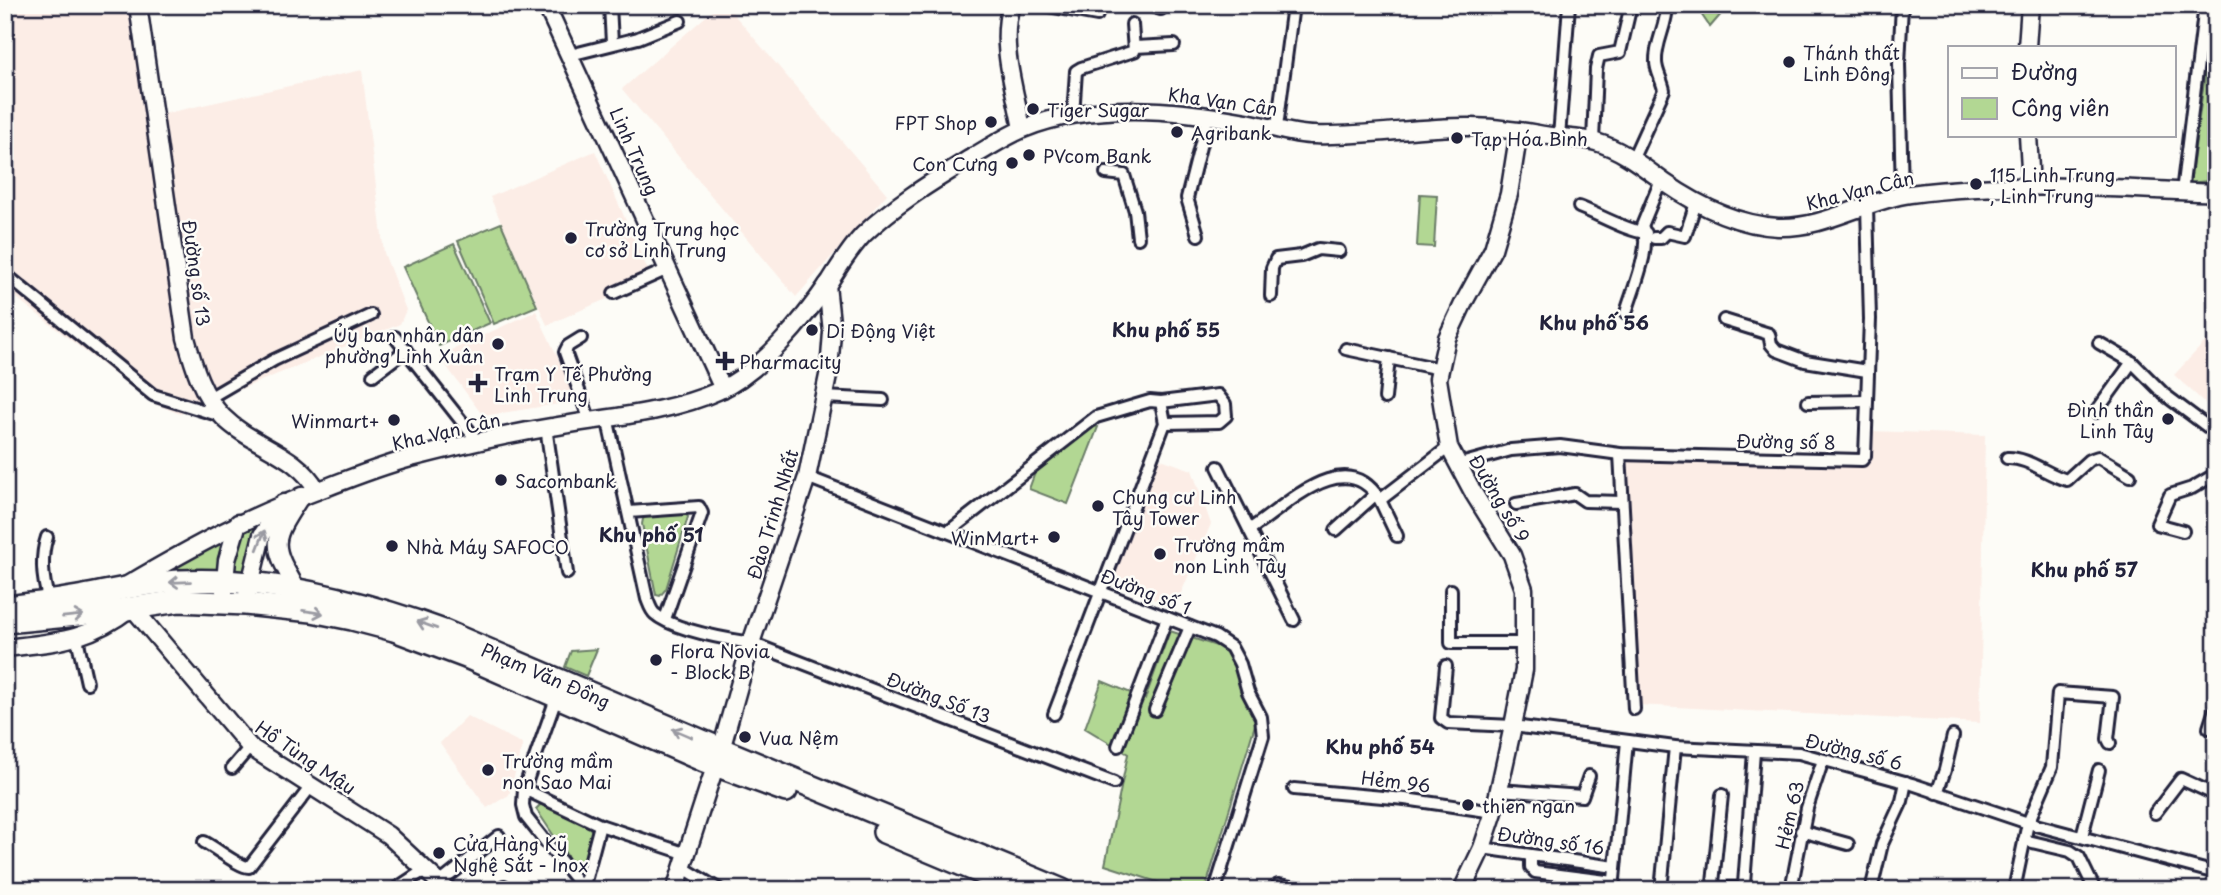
<svg xmlns="http://www.w3.org/2000/svg" width="2221" height="895" font-family="'Playpen Sans',sans-serif">
	<style>
		.built { fill: #fcede6 }
		.green { fill: #b2d793; stroke: #6a7c67; stroke-width: 2 }
		.lines { fill: none; stroke-linecap: round; stroke-linejoin: round }
		.street-casing { stroke: #22223b; stroke-width: 16 }
		.secondary-casing { stroke: #22223b; stroke-width: 21 }
		.highway-casing { stroke: #22223b; stroke-width: 26 }
		.street { stroke: #fdfcf7; stroke-width: 10 }
		.secondary { stroke: #fdfcf7; stroke-width: 16 }
		.highway { stroke: #fdfcf7; stroke-width: 21 }
		.oneway { stroke: #9a9aa2 }
		.poi-dot { fill: #22223b; stroke: #fdfcf7; stroke-width: 2.5 }
		.labels { text-anchor: middle; dominant-baseline: central; stroke-width: 5; stroke-linejoin: round; paint-order: stroke }
		.poi-label { font-size: 18px; fill: #22223b; stroke: #fdfcf7; text-anchor: start }
		.street-label { font-size: 18px; fill: #22223b; stroke: #fdfcf7 }
		.neighbourhood-label { font-size: 19px; font-weight: bold; fill: #22223b; stroke: #fdfcf7 }
	</style>
	<rect width="100%" height="100%" fill="#fdfcf7"/>
	<filter id="ink" filterUnits="userSpaceOnUse"><feTurbulence type="fractalNoise" baseFrequency=".0143" numOctaves="2"/><feDisplacementMap in="SourceGraphic" scale="14" xChannelSelector="R" yChannelSelector="G"/><feConvolveMatrix kernelMatrix="1 2 1 2 8 2 1 2 1" color-interpolation-filters="sRGB"/></filter>
	<g filter="url(#ink)">
		<g class="built">
			<path d="M5,5H130L149,117L362,70L384,253L406,310L400,324L180,414L150,402L5,289Z"/>
			<path d="M719,5H726L887,194L796,297L622,89Z"/>
			<path d="M595,151L652,279L547,325L490,197Z"/>
			<path d="M536,311L578,401L483,416L439,356Z"/>
			<path d="M2216,330V413L2174,375Z"/>
			<path d="M1870,431L1985,435L1980,723L1637,705L1624,458L1868,464Z"/>
			<path d="M1158,458L1192,470L1211,524L1175,607L1111,584Z"/>
			<path d="M467,716L523,744L509,795L487,808L440,743Z"/>
		</g>
		<g class="green">
			<path d="M1695,5H1701L1706,11L1713,5H1729L1710,27Z"/>
			<path d="M2216,44V180L2190,183L2209,45Z"/>
			<path d="M1420,194L1437,195L1434,247L1417,246Z"/>
			<path d="M501,223L537,306L494,324L458,241Z"/>
			<path d="M454,244L490,323L439,346L403,267Z"/>
			<path d="M1093,426L1098,427L1068,504L1029,489L1036,470Z"/>
			<path d="M684,512L688,517L666,589L660,596L656,595L642,524L643,519L649,515Z"/>
			<path d="M268,516L253,536L245,570L242,574L235,571L233,560L243,531Z"/>
			<path d="M222,539L218,560L221,576L153,580Z"/>
			<path d="M1170,631L1229,650L1257,718L1205,890H1182L1105,865L1128,754L1085,728L1102,681L1145,699Z"/>
			<path d="M597,649L586,676L565,667L571,651Z"/>
			<path d="M541,804L589,827L593,833L584,867L576,869L536,809Z"/>
		</g>
		<g class="lines">
			<g class="street-casing">
				<g id="street">
					<path d="M610,5L612,43"/>
					<path d="M1042,5L1097,15L1100,5"/>
					<path d="M1148,5L1161,9"/>
					<path d="M1135,47L1174,45"/>
					<path d="M570,55L638,38L680,21"/>
					<path d="M1073,116L1076,71L1081,68L1134,51L1132,24"/>
					<path d="M1277,127L1293,5"/>
					<path d="M1559,137L1569,5"/>
					<path d="M1593,141L1596,69L1599,56L1620,52L1631,5"/>
					<path d="M1633,158L1664,90C1662,80 1656,71 1656,62C1655,42 1667,26 1667,5"/>
					<path d="M1106,173L1124,175L1135,211L1138,238"/>
					<path d="M2182,192L2205,5"/>
					<path d="M1902,195L1899,64L1902,5"/>
					<path d="M1579,207C1598,214 1627,231 1646,233"/>
					<path d="M1198,235L1187,198L1208,115"/>
					<path d="M1654,238H1661L1667,232L1685,236L1696,203"/>
					<path d="M5,274L153,395L221,416"/>
					<path d="M614,293L668,269"/>
					<path d="M1271,296L1272,268L1276,259L1301,256L1318,249L1339,251"/>
					<path d="M1626,313C1632,291 1653,246 1642,226L1661,180"/>
					<path d="M1724,320L1769,334L1771,344L1776,350L1805,361L1867,371"/>
					<path d="M395,337L478,442"/>
					<path d="M581,338L568,346L565,352L590,421"/>
					<path d="M2099,343L2132,362L2165,395L2216,433"/>
					<path d="M1346,349L1440,369"/>
					<path d="M373,375L406,350"/>
					<path d="M824,397L883,400"/>
					<path d="M209,398L274,360L371,315"/>
					<path d="M1385,398L1389,358"/>
					<path d="M1161,402L1218,395L1225,404L1226,416L1219,422L1165,423"/>
					<path d="M1808,402L1866,401"/>
					<path d="M2096,412L2132,362"/>
					<path d="M607,417L647,599C649,604 651,611 655,614C673,630 726,639 751,643L1114,783"/>
					<path d="M546,427L567,573"/>
					<path d="M1620,454L1634,709"/>
					<path d="M2007,458C2028,457 2047,475 2067,480L2089,460L2098,457L2130,476"/>
					<path d="M1457,465L1511,450L1560,446L1620,454L1862,460L1865,456L1870,319L1867,206"/>
					<path d="M1218,467L1294,620"/>
					<path d="M807,477L1216,637L1231,647L1240,664L1248,692L1261,717L1263,736L1215,890"/>
					<path d="M1380,500L1397,536"/>
					<path d="M1516,504L1575,494L1585,501L1622,502"/>
					<path d="M629,512L699,507L702,513L665,619"/>
					<path d="M1249,530C1284,508 1345,443 1380,500L1449,447"/>
					<path d="M1336,530L1376,494"/>
					<path d="M2183,531L2157,524L2170,495L2192,488L2216,474"/>
					<path d="M948,532L1096,417L1150,401L1161,402L1165,423L1054,714"/>
					<path d="M47,537C40,558 43,581 49,601"/>
					<path d="M1451,590V643H1524"/>
					<path d="M77,638L87,683"/>
					<path d="M1446,666L1441,718L1448,723L1513,726L1675,747L1799,753L1912,784L2028,823L2216,873"/>
					<path d="M557,696L524,789L523,805L526,817L584,890"/>
					<path d="M1155,710L1190,627"/>
					<path d="M2209,728L2216,706"/>
					<path d="M1118,746L1167,618"/>
					<path d="M232,768L250,747"/>
					<path d="M524,789L600,825L687,854"/>
					<path d="M1294,789L1405,799L1494,812"/>
					<path d="M1499,790L1582,796L1589,776"/>
					<path d="M1937,793L1945,770L1953,736"/>
					<path d="M1722,795L1713,883L1718,888H1740L1744,884L1754,752"/>
					<path d="M2155,813L2181,779L2216,795"/>
					<path d="M1801,831L1848,844"/>
					<path d="M2082,836L2099,770"/>
					<path d="M2024,840L2070,851L2079,857L2095,890"/>
					<path d="M204,842C216,848 239,867 249,867L312,785"/>
					<path d="M1482,848L1615,867"/>
					<path d="M1531,856V867L1535,872L1614,882"/>
					<path d="M682,867L720,890"/>
					<path d="M1793,879L1807,808L1823,760"/>
					<path d="M441,882L499,836"/>
					<path d="M1278,885L1310,890"/>
					<path d="M504,886L507,890"/>
					<path d="M583,889L600,825"/>
					<path d="M394,890L426,869"/>
					<path d="M1613,890L1627,741"/>
					<path d="M1661,890L1675,747"/>
					<path d="M1871,890L1882,844L1902,801L1906,782"/>
					<path d="M2014,890L2028,823L2052,767L2058,693L2113,697L2108,739L2110,743"/>
				</g>
			</g>
			<g class="secondary-casing">
				<g id="secondary">
					<path d="M138,5L186,338C194,367 202,395 223,417C252,446 297,453 317,490"/>
					<path d="M546,5L723,389"/>
					<path d="M1011,5C999,45 1015,89 1022,129"/>
					<path d="M2027,47L2030,5"/>
					<path d="M2028,135L2031,186"/>
					<path d="M129,584C194,546 251,515 322,489C354,477 385,464 419,456C462,445 507,434 552,427C606,417 667,414 718,391C761,372 804,319 830,281C840,265 850,249 863,235C896,203 935,180 974,156C990,147 1006,136 1023,129C1093,101 1175,109 1247,122C1269,126 1292,135 1314,135C1367,137 1419,126 1472,127C1499,127 1525,132 1551,136C1566,138 1582,138 1596,142C1623,150 1642,166 1664,182C1697,205 1738,225 1778,227C1824,229 1866,200 1910,194C2011,181 2114,188 2216,193"/>
					<path d="M298,591C270,543 271,542 301,496"/>
					<path d="M224,592L227,560L238,523"/>
					<path d="M245,604L262,535L283,503"/>
					<path d="M5,648C58,642 88,641 132,607L250,747L388,835L447,890"/>
					<path d="M675,890L724,739L751,643L807,477L829,371L832,332L827,285"/>
					<path d="M1462,890L1482,848L1494,812L1513,726L1524,670V589L1512,555L1474,494L1449,447L1438,379L1447,338L1464,302L1493,249L1509,194L1519,131"/>
				</g>
			</g>
			<g class="highway-casing">
				<g id="highway">
					<path d="M5,607C32,604 58,601 84,596C116,590 146,583 179,581C267,576 361,601 444,631L721,749L1062,890"/>
					<path d="M5,622L99,613L179,601L245,604L312,611L352,619L394,630L466,657L704,761L786,791"/>
					<path d="M884,832L1022,890"/>
				</g>
			</g>
			<use href="#street" class="street"/>
			<use href="#secondary" class="secondary"/>
			<use href="#highway" class="highway"/>
		</g>
		<defs><path id="oneway-shaft" d="M-6 0H5M1.5-3L5.5 0L1.5 3" fill="none" stroke-width="1.6" stroke-linecap="round" stroke-linejoin="round" transform="scale(1.75)"/></defs>
		<g class="oneway">
			<use href="#oneway-shaft" transform="translate(261 540) rotate(-69)"/>
			<use href="#oneway-shaft" transform="translate(180 582) rotate(178)"/>
			<use href="#oneway-shaft" transform="translate(313 612) rotate(9)"/>
			<use href="#oneway-shaft" transform="translate(73 616) rotate(-6)"/>
			<use href="#oneway-shaft" transform="translate(427 625) rotate(-160)"/>
			<use href="#oneway-shaft" transform="translate(682 733) rotate(-157)"/>
		</g>
	</g>
	<g class="poi-dot">
		<circle cx="1789" cy="62" r="7"/>
		<circle cx="1033" cy="109" r="7"/>
		<circle cx="991" cy="122" r="7"/>
		<circle cx="1177" cy="132" r="7"/>
		<circle cx="1457" cy="138" r="7"/>
		<circle cx="1029" cy="155" r="7"/>
		<circle cx="1012" cy="163" r="7"/>
		<circle cx="1976" cy="184" r="7"/>
		<circle cx="571" cy="238" r="7"/>
		<circle cx="812" cy="330" r="7"/>
		<circle cx="498" cy="344" r="7"/>
		<path d="M721.5 350.5h7v7h7v7h-7v7h-7v-7h-7v-7h7z"/>
		<path d="M474.5 372.5h7v7h7v7h-7v7h-7v-7h-7v-7h7z"/>
		<circle cx="2168" cy="419" r="7"/>
		<circle cx="394" cy="420" r="7"/>
		<circle cx="501" cy="480" r="7"/>
		<circle cx="1098" cy="506" r="7"/>
		<circle cx="1054" cy="537" r="7"/>
		<circle cx="392" cy="546" r="7"/>
		<circle cx="1160" cy="554" r="7"/>
		<circle cx="656" cy="660" r="7"/>
		<circle cx="745" cy="737" r="7"/>
		<circle cx="488" cy="770" r="7"/>
		<circle cx="1468" cy="805" r="7"/>
		<circle cx="439" cy="853" r="7"/>
	</g>
	<g class="labels">
		<g class="poi-label">
			<text x="1803" y="52">Thánh thất<tspan x="1803" dy="21">Linh Đông</tspan></text>
			<text x="1047" y="109">Tiger Sugar</text>
			<text x="977" y="122" text-anchor="end">FPT Shop</text>
			<text x="1191" y="132">Agribank</text>
			<text x="1471" y="138">Tạp Hóa Bình</text>
			<text x="1043" y="155">PVcom Bank</text>
			<text x="998" y="163" text-anchor="end">Con Cưng</text>
			<text x="1990" y="174">115 Linh Trung<tspan x="1990" dy="21">, Linh Trung</tspan></text>
			<text x="585" y="228">Trường Trung học<tspan x="585" dy="21">cơ sở Linh Trung</tspan></text>
			<text x="826" y="330">Di Động Việt</text>
			<text x="484" y="334" text-anchor="end">Ủy ban nhân dân<tspan x="484" dy="21">phường Linh Xuân</tspan></text>
			<text x="739" y="361">Pharmacity</text>
			<text x="494" y="373">Trạm Y Tế Phường<tspan x="494" dy="21">Linh Trung</tspan></text>
			<text x="2154" y="409" text-anchor="end">Đình thần<tspan x="2154" dy="21">Linh Tây</tspan></text>
			<text x="380" y="420" text-anchor="end">Winmart+</text>
			<text x="515" y="480">Sacombank</text>
			<text x="1112" y="496">Chung cư Linh<tspan x="1112" dy="21">Tây Tower</tspan></text>
			<text x="1040" y="537" text-anchor="end">WinMart+</text>
			<text x="1174" y="544">Trường mầm<tspan x="1174" dy="21">non Linh Tây</tspan></text>
			<text x="406" y="546">Nhà Máy SAFOCO</text>
			<text x="670" y="650">Flora Novia<tspan x="670" dy="21">- Block B</tspan></text>
			<text x="759" y="737">Vua Nệm</text>
			<text x="502" y="760">Trường mầm<tspan x="502" dy="21">non Sao Mai</tspan></text>
			<text x="1482" y="805">thien ngan</text>
			<text x="453" y="843">Cửa Hàng Kỹ<tspan x="453" dy="21">Nghệ Sắt - Inox</tspan></text>
		</g>
		<g class="street-label">
			<text transform="translate(1223 101) rotate(8)">Kha Vạn Cân</text>
			<text transform="translate(635 151) rotate(66)">Linh Trung</text>
			<text transform="translate(1860 190) rotate(-14)">Kha Vạn Cân</text>
			<text transform="translate(197 273) rotate(82)">Đường số 13</text>
			<text transform="translate(446 431) rotate(-13)">Kha Vạn Cân</text>
			<text transform="translate(1786 441) rotate(1)">Đường số 8</text>
			<text transform="translate(1500 498) rotate(59)">Đường số 9</text>
			<text transform="translate(772 514) rotate(-73)">Đào Trinh Nhất</text>
			<text transform="translate(1146 591) rotate(21)">Đường số 1</text>
			<text transform="translate(546 675) rotate(23)">Phạm Văn Đồng</text>
			<text transform="translate(939 697) rotate(21)">Đường Số 13</text>
			<text transform="translate(1854 751) rotate(14)">Đường số 6</text>
			<text transform="translate(306 757) rotate(34)">Hồ Tùng Mậu</text>
			<text transform="translate(1396 781) rotate(7)">Hẻm 96</text>
			<text transform="translate(1789 815) rotate(-77)">Hẻm 63</text>
			<text transform="translate(1551 840) rotate(8)">Đường số 16</text>
		</g>
		<g class="neighbourhood-label">
			<text x="1594" y="322">Khu phố 56</text>
			<text x="1166" y="329">Khu phố 55</text>
			<text x="651" y="534">Khu phố 51</text>
			<text x="2084" y="569">Khu phố 57</text>
			<text x="1380" y="746">Khu phố 54</text>
		</g>
	</g>
	<rect width="2221" height="895" fill="none" stroke="#fdfcf7" stroke-width="28"/>
	<rect x="14" y="14" width="2193" height="867" fill="none" stroke="#22223b" stroke-width="2.5" filter="url(#ink)"/>
	<rect x="1948" y="46" width="228" height="91" fill="#fdfcf7" stroke="#a5a5ac" stroke-width="2"/>
	<rect x="1962" y="68" width="35" height="10" fill="#fdfcf7" stroke="#a5a5ac" stroke-width="2"/>
	<text x="2011" y="80" font-size="21" fill="#22223b">Đường</text>
	<rect x="1962" y="98" width="35" height="21" fill="#b2d793" stroke="#a5a5ac" stroke-width="2"/>
	<text x="2011" y="116" font-size="21" fill="#22223b">Công viên</text>
</svg>
